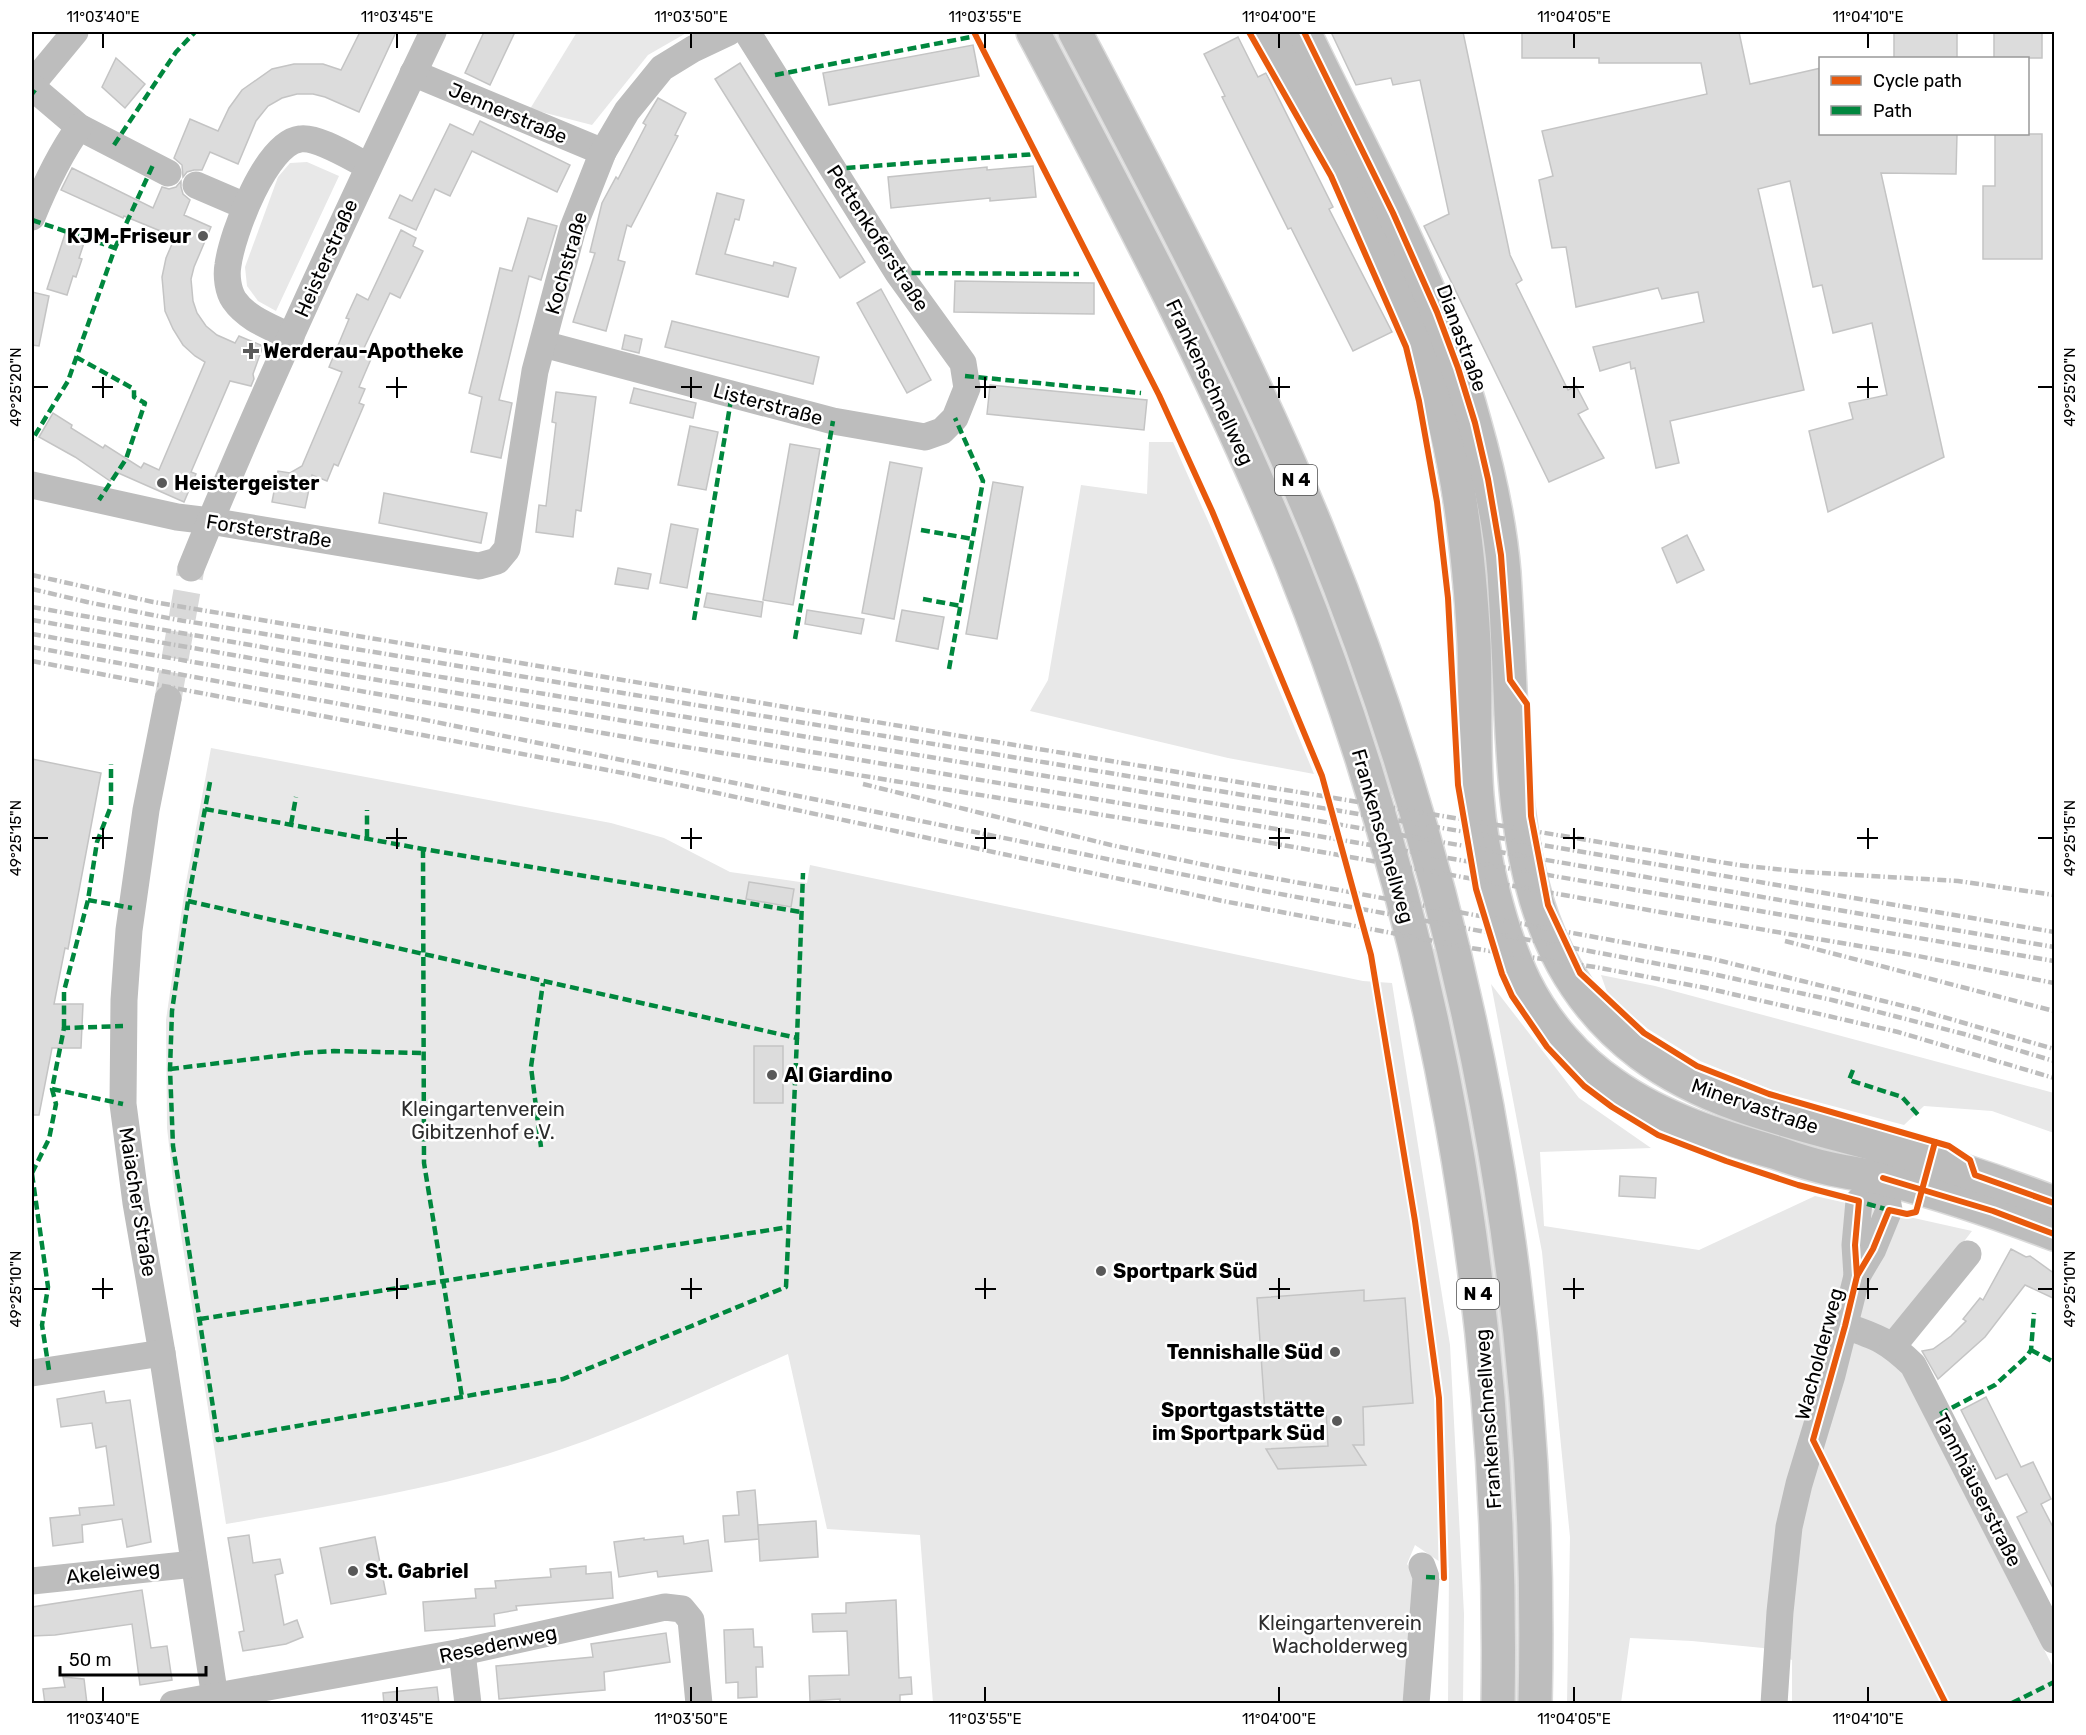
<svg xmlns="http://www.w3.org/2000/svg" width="2086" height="1735" font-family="Rubik,sans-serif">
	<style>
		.green { fill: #e8e8e8 }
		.building { fill: #dcdcdc; stroke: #c4c4c4; stroke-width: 1.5 }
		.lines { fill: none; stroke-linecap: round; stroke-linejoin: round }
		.minor-tunnel { stroke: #d9d9d9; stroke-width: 27; stroke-dasharray: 27 14; stroke-linecap: butt }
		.major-casing { stroke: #dbdbdb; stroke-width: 36 }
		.highway-casing { stroke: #dbdbdb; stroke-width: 36 }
		.minor { stroke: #bdbdbd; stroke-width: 27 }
		.major { stroke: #bdbdbd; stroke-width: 33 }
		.highway { stroke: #bdbdbd; stroke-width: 33 }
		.rail { stroke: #bdbdbd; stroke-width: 4.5; stroke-dasharray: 9 3 1.5 3; stroke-linecap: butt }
		.quiet { stroke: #00873e; stroke-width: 4.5; stroke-dasharray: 9 4.5; stroke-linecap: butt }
		.cycleway-casing { stroke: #fff; stroke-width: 10 }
		.cycleway { stroke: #e8590c; stroke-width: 6 }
		.ticks { fill: none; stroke: #000; stroke-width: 2 }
		.poi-dot { fill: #595959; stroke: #fff; stroke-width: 2 }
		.labels { text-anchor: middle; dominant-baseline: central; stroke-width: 5; stroke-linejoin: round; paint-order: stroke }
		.shield { fill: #fff; stroke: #4c4c4c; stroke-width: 1.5 }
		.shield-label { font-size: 18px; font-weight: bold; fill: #000 }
		.street-label { font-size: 20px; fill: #000; stroke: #fff }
		.poi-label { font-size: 20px; font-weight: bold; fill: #000; stroke: #fff; text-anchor: start }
		.park-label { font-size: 20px; fill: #2d2d2d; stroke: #fff }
		.neatline { fill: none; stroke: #000; stroke-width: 2 }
		.ticks-label { font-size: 15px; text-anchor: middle; fill: #000 }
	</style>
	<rect width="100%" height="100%" fill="#fff"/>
	<g class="green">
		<path d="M577,32H688L648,55L592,125L530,109Z"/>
		<path d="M1046,32H1062L1205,311L1314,552L1399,796L1384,792Z"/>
		<path d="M307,162L339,176L276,311L258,301L247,286L245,267L278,177L290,163Z"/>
		<path d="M1149,442H1173L1218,543L1314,774L1228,758L1030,711L1048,680L1081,485L1147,494Z"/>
		<path d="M211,748L611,823L664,838L730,872L807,883L810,865L1363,981L1392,983L1450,1345L1464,1614L1463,1703H1448L1449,1568L1415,1545L1407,1564L1416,1576L1404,1703H933L920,1535L827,1529L788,1354C714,1386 639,1423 562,1449C453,1486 339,1504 226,1524L175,1196L167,1128L166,1020L185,888Z"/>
		<path d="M1426,948L1442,950L1461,1041L1505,1301L1523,1574L1522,1703H1508Z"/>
		<path d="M1601,975L1655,986L2054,1093V1133L1992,1111L1924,1106L1904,1125L1772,1090L1700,1061L1648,1029L1608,995Z"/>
		<path d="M1491,984L1579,1098L1651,1148L1540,1152L1544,1226L1699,1250L1815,1196L1972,1231L1883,1347L1900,1368L2054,1669V1703H1792V1660L1763,1648L1692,1641L1630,1638L1621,1703H1567L1570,1537L1542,1252Z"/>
	</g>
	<g class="building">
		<path d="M360,32H396L359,112L325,97L313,94H297L282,98L268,106L256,121L238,164L210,152L202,170H194L187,172L183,177L182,165L174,158L190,119L218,131L229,108L242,90L272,69L294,64H323L341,70Z"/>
		<path d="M484,32H515L490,85L465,73Z"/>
		<path d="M1331,32H1463L1510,255L1522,280L1516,284L1568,390L1576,386L1588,409L1578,414L1604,458L1549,482L1424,226L1449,214L1420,80L1393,85L1391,78L1356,85Z"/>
		<path d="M1522,32H1739L1750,84L1821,68V134H1957L1956,174L1881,173L1944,457L1828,512L1809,431L1853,419L1849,403L1887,395L1872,323L1833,333L1822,285L1813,287L1790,181L1758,189L1804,390L1670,421L1679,463L1656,468L1635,368L1631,369L1630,362L1600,371L1593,347L1704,322L1698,292L1662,299L1658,288L1576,307L1566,247L1552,248L1539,180L1553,176L1542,131L1707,94L1701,63H1599V58H1522Z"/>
		<rect x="1894" y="32" width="63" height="26"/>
		<rect x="1994" y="32" width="48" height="26"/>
		<path d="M1238,37L1258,77L1266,73L1333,207L1329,209L1392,332L1353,351L1291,228L1288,229L1222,97L1225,96L1204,54Z"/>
		<path d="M973,45L979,76L829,105L823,73Z"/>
		<path d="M116,58L145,84L125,108L102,87Z"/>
		<path d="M740,63L865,262L840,278L715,79Z"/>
		<path d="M658,98L686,113L675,135L678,136L631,227L627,225L618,260L625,262L606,331L573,322L595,253L590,252L602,203L616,177L618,179L646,125L643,123Z"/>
		<path d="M480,121L570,165L557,192L472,151L450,196L435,189L416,230L389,218L400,195L412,201L450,124L473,135Z"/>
		<path d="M1995,134H2042V259H1983V186H1995Z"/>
		<path d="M1033,166L1036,197L990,201V198L891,208L888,177L987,167V170Z"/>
		<path d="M72,168L153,208L162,187L169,189L176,187L181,181V187L183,194L190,200L184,215L211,227L194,267L191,279L193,301L197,313L206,326L217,335L235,343L239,336L263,346L253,374L254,379L251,386L230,381L191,472L196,474L184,502L116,472L110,481L75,457L39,437L53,413L72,425L71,428L103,448L105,445L141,468L144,463L159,470L205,362L195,356L183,345L173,329L165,311L162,277L166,258L175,237L124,216L123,218L61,190Z"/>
		<path d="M717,193L744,200L739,220L735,219L725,254L773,266L774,262L796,268L788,297L696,274Z"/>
		<path d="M528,218L557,226L541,280L529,276L499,400L512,403L501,458L471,452L482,397L469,393L500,268L512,271Z"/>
		<path d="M401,230L416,238L413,246L423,251L400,298L390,293L364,348L374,352L359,387L365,389L359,403L364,405L338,466L334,464L327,481L312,475L305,508L272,502L278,471L290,473L302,466L342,372L329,367L349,319L346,318L357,294L368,300Z"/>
		<path d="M65,234L85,240L79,258L82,259L76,277L73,276L67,295L47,289Z"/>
		<path d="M955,281L1094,283V314L954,312Z"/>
		<path d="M881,289L931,380L907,393L857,303Z"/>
		<path d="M32,292L49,296L39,346L32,345Z"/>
		<path d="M672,321L819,357L813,384L665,347Z"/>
		<path d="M625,335L642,339L639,353L622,349Z"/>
		<path d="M990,385L1147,400L1144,430L987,414Z"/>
		<path d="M634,388L696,403L693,418L630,403Z"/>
		<path d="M556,392L596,397L581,511L576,510L573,537L536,532L539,505L546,506L556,423L552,422Z"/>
		<path d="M690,426L718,432L706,490L678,485Z"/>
		<path d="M790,444L820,449L793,605L763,600Z"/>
		<path d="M890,462L922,468L894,619L862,613Z"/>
		<path d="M993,482L1023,487L997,639L966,634Z"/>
		<path d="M384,493L487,513L481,543L379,523Z"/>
		<path d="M671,524L698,529L687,588L660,583Z"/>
		<path d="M1687,535L1704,570L1677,583L1662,548Z"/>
		<path d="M618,568L651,574L648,589L615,584Z"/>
		<path d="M707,593L763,602L761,617L704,607Z"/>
		<path d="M807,610L864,619L861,634L805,624Z"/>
		<path d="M902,610L944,617L938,649L896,641Z"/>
		<path d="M32,759L101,773L68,949L65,948L54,1004H83L81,1048H52L39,1115H32Z"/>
		<path d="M749,882L794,889L791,907L746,899Z"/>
		<rect x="754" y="1046" width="29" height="57"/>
		<path d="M1620,1176L1656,1178L1655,1198L1619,1196Z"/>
		<path d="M2011,1249L2026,1257L2030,1256L2055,1274V1299L2025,1285L1985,1337L1938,1379L1922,1351L1933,1349L1951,1336L1966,1321L1963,1319L1980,1298L1983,1300Z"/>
		<path d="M1364,1290V1301L1405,1298L1413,1403L1363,1407L1364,1445H1353L1366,1465L1278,1469L1266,1449L1328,1446L1326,1409L1265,1413L1257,1298Z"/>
		<path d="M104,1391L106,1403L130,1400L151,1542L127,1547L122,1519L82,1525L83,1542L53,1546L50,1518L80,1515L79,1508L114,1505L106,1446L96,1448L92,1423L61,1427L57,1399Z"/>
		<path d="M1986,1397L2021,1467L2033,1462L2051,1499L2041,1504L2055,1531V1592L2017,1517L2027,1512L2007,1474L1996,1479L1961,1410Z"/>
		<path d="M755,1490L759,1539L725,1542L723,1516L739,1515L737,1492Z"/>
		<path d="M816,1521L818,1557L760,1561L758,1525Z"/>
		<path d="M249,1535L253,1563L280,1559L283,1573L275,1575L284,1625L297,1620L303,1637L286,1644L243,1651L239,1632L244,1631L228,1538Z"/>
		<path d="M683,1536L684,1544L708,1540L712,1571L658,1577L657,1571L619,1577L614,1542L644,1538V1540Z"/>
		<path d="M375,1537L386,1594L331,1604L320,1548Z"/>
		<path d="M586,1566V1574L611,1572L613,1598L516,1606L517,1610L494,1614L495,1626L425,1631L423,1602L476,1598L475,1589L496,1588L495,1581L551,1577L550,1569Z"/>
		<path d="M142,1590L151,1648L167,1646L172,1680L140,1685L132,1624L55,1635L32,1636V1607Z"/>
		<path d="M896,1600L899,1678L911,1677L912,1694L900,1695V1704H840V1699L810,1701L809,1676L849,1675L847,1631L813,1632L812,1614L846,1613V1603Z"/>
		<path d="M753,1629L754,1647H762L763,1667H756L757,1697L738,1698V1682L726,1683L724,1630Z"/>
		<path d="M666,1633L670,1662L604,1672L605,1690L499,1699L496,1666L593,1657L591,1644Z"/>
		<path d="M63,1677L84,1679L87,1704H45L43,1689L65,1687Z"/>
		<path d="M437,1687L439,1704H384L383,1693Z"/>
	</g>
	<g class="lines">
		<path class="minor-tunnel" d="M168,699L191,568"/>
		<g class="major-casing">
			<g id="major">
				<path d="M1271,32C1340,159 1411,286 1446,428C1463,498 1470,571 1474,643C1476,694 1473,746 1477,796C1481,853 1500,932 1525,983C1545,1023 1577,1060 1614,1085C1662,1119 1721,1137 1777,1153C1794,1159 1812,1165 1831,1169C1849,1173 1868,1175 1886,1179C1943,1194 1999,1213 2054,1234"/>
				<path d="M1304,32C1365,159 1437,284 1474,421C1488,470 1500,523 1504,573C1507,620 1509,666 1511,713C1517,841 1529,970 1641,1054C1712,1107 1802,1124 1885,1147C1942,1163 1999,1182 2054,1203"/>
			</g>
		</g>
		<g class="highway-casing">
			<g id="highway">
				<path d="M1033,32C1125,206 1218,381 1292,564C1437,925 1505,1315 1498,1704"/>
				<path d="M1075,32C1161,196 1248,360 1318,531C1469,902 1545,1304 1535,1704"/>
			</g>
		</g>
		<g class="minor">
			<path d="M413,73L603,152"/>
			<path d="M32,84L75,32"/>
			<path d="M32,87L79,127L168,173"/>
			<path d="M196,185L245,206"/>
			<path d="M32,217C45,185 59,155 79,127"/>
			<path d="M291,337C271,327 247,319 234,300C228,291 226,276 228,265C232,234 266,143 300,139C317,136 352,158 368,166"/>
			<path d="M543,344L833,421L925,437L942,431L955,418L967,388L963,363L898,273L747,32"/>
			<path d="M32,485L177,517L210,521L479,566L497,561L507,549L535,371L573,228L603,152L627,111L662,68L693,49L729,32"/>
			<path d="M191,568C265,386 349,208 433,32"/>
			<path d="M168,699L146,810L129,930L124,1000L123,1104L136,1203L162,1353L216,1704"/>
			<path d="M1857,1276L1873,1249L1889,1210L1883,1178L1887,1164"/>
			<path d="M1845,1326C1878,1337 1888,1341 1913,1365L2054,1640"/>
			<path d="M1893,1346L1968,1254"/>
			<path d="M32,1373L162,1353"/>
			<path d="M32,1581L194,1564"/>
			<path d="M462,1652L468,1704"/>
			<path d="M173,1704L462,1652L665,1607L682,1609L691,1620L699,1704"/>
			<path d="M1416,1704L1426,1577L1422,1566"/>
			<path d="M1774,1704L1780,1612L1789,1527L1799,1484L1832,1375L1857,1276L1855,1245L1859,1201L1883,1178"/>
		</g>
		<use href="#major" class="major"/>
		<use href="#highway" class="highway"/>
		<g class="rail">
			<path d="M32,575L153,602L1738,865L1804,872L1958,881L2054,895"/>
			<path d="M32,589L87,602L173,619L1389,819L2054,932"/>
			<path d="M32,607L331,659L1278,814L2054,947"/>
			<path d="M32,620L342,674L1318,836L2054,961"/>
			<path d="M32,634L649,741L1226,835L1654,911L1918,956L2054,983"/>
			<path d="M32,647L416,718L1264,891L1708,973L1832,1000L1964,1034L2054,1061"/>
			<path d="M32,661L628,774L1223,901L1471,948L1595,967L1706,988L1898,1032L2054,1078"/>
			<path d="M863,784L1111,845L1224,869L1709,958L1916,1009L2054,1049"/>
			<path d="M1785,941L2054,1011"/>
		</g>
		<g class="quiet">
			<path d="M775,75L976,36"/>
			<path d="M32,94L35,90"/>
			<path d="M114,145L176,52L195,32"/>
			<path d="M833,169L1036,154"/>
			<path d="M32,220L115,248L68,381L32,440"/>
			<path d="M115,248L153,165"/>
			<path d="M898,273L1079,274"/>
			<path d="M76,357L134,389V397L145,403L126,459L99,500"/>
			<path d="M965,376L1141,393"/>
			<path d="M921,530L973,539"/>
			<path d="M923,599L961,606"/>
			<path d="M694,620L732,394"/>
			<path d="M795,639L833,421"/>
			<path d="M949,669L983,481L955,418"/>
			<path d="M210,782L188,901L172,1011L170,1069L173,1146L218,1440L563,1379L786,1287L797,1038"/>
			<path d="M205,809L423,849L801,912"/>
			<path d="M291,824L296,797"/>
			<path d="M367,838V810"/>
			<path d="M423,849L424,1163L462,1397"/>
			<path d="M88,900L132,908"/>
			<path d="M188,901L797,1038L803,873"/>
			<path d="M64,1028V991L88,900L97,842L111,806V764"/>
			<path d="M170,1069L302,1053L334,1051L423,1053"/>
			<path d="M1853,1070L1849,1080L1902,1097L1919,1116"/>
			<path d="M52,1089L123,1104"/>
			<path d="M541,1147L531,1067L543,983"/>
			<path d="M32,1173L49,1139L56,1104L52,1089L64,1028L123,1026"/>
			<path d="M32,1174L48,1287L42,1325L49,1370"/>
			<path d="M1854,1200L1892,1211"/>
			<path d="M200,1319L789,1227"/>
			<path d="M2031,1350L2054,1362"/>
			<path d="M1940,1414L1995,1385L2027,1356L2031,1350L2034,1313"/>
			<path d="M1426,1577L1444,1578V1575"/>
			<path d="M2012,1703L2054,1682"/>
		</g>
		<g class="cycleway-casing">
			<g id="cycleway">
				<path d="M974,32L1159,395L1212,511L1322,776L1371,955L1415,1221L1439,1398L1444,1578"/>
				<path d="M1249,32L1331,176L1406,347L1419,401L1437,502L1448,598L1458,785L1476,889L1502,974L1512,996L1547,1047L1584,1086L1612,1107L1658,1135L1726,1161L1798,1185L1859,1201L1855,1245L1857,1276L1845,1326L1813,1440L1946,1704"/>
				<path d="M1304,32L1393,213L1437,312L1458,368L1475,423L1488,479L1501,555L1510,680L1527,704L1531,816L1548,905L1580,973L1644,1033L1697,1066L1769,1094L1949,1146L1970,1160L1975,1175L2054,1203"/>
				<path d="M1883,1178L1993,1211L2054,1234"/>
				<path d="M1857,1276L1873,1249L1889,1210L1907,1214L1916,1212L1935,1142"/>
			</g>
		</g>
		<use href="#cycleway" class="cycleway"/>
	</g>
	<path class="ticks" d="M103,33V48M397,33V48M691,33V48M985,33V48M1279,33V48M1574,33V48M1868,33V48M103,377V398M397,377V398M691,377V398M985,377V398M1279,377V398M1574,377V398M1868,377V398M33,387H48M92,387H113M386,387H407M681,387H702M975,387H996M1269,387H1290M1563,387H1584M1857,387H1878M2038,387H2053M103,828V849M397,828V849M691,828V849M985,828V849M1279,828V849M1574,828V849M1868,828V849M33,838H48M92,838H113M386,838H407M681,838H702M975,838H996M1269,838H1290M1563,838H1584M1857,838H1878M2038,838H2053M103,1278V1299M397,1278V1299M691,1278V1299M985,1278V1299M1279,1278V1299M1574,1278V1299M1868,1278V1299M33,1289H48M92,1289H113M386,1289H407M681,1289H702M975,1289H996M1269,1289H1290M1563,1289H1584M1857,1289H1878M2038,1289H2053M103,1687V1702M397,1687V1702M691,1687V1702M985,1687V1702M1279,1687V1702M1574,1687V1702M1868,1687V1702"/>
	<g class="poi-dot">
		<circle cx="203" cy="236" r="6"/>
		<path d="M248 342h6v6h6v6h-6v6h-6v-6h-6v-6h6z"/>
		<circle cx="162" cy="483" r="6"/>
		<circle cx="772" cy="1075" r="6"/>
		<circle cx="1101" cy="1271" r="6"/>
		<circle cx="1335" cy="1352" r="6"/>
		<circle cx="1337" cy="1421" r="6"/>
		<circle cx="353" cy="1571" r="6"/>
	</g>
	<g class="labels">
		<g class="shield">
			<rect x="1275" y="465" width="42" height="30" rx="4.5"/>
			<rect x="1457" y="1279" width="42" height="30" rx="4.5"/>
		</g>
		<g class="shield-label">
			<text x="1296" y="480">N 4</text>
			<text x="1478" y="1294">N 4</text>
		</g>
		<g class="street-label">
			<text transform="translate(508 113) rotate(23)">Jennerstraße</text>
			<text transform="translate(878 238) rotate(57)">Pettenkoferstraße</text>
			<text transform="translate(326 258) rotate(-66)">Heisterstraße</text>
			<text transform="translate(566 263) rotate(-74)">Kochstraße</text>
			<text transform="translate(1462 338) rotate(70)">Dianastraße</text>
			<text transform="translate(1210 382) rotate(65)">Frankenschnellweg</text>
			<text transform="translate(768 404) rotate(15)">Listerstraße</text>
			<text transform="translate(269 531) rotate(9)">Forsterstraße</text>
			<text transform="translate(1383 836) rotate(74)">Frankenschnellweg</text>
			<text transform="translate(1755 1106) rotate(19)">Minervastraße</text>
			<text transform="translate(138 1202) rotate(81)">Maiacher Straße</text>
			<text transform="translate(1819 1354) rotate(-75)">Wacholderweg</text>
			<text transform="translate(1488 1419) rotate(-94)">Frankenschnellweg</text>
			<text transform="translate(1978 1490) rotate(63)">Tannhäuserstraße</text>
			<text transform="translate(113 1572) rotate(-6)">Akeleiweg</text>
			<text transform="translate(498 1644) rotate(-12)">Resedenweg</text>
		</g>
		<g class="poi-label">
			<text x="191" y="236" text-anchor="end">KJM-Friseur</text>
			<text x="263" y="351">Werderau-Apotheke</text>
			<text x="174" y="483">Heistergeister</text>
			<text x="784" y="1075">Al Giardino</text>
			<text x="1113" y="1271">Sportpark Süd</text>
			<text x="1323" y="1352" text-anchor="end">Tennishalle Süd</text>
			<text x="1325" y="1410" text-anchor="end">Sportgaststätte<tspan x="1325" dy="23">im Sportpark Süd</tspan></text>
			<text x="365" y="1571">St. Gabriel</text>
		</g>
		<g class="park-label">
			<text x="483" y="1109">Kleingartenverein<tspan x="483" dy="23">Gibitzenhof e.V.</tspan></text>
			<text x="1340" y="1623">Kleingartenverein<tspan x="1340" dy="23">Wacholderweg</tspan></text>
		</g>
	</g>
	<rect width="2086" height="1735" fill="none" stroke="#ffffff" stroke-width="66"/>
	<rect x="1819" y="57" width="210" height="78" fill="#ffffff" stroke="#999999" stroke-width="1.5"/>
	<rect x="1831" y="76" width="30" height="9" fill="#e8590c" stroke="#999999" stroke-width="1.5"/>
	<text x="1873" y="87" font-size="18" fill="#000000">Cycle path</text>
	<rect x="1831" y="106" width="30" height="9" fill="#00873e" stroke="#999999" stroke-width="1.5"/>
	<text x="1873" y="117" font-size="18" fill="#000000">Path</text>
	<path d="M60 1666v9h146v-9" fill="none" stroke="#000000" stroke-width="3"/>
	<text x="69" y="1666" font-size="18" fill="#000000" stroke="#ffffff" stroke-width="4.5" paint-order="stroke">50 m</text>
	<rect x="33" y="33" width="2020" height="1669" class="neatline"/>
	<g class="ticks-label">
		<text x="103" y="22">11°03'40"E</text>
		<text x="397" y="22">11°03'45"E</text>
		<text x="691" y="22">11°03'50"E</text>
		<text x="985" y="22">11°03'55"E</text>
		<text x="1279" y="22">11°04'00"E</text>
		<text x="1574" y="22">11°04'05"E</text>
		<text x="1868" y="22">11°04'10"E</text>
		<text transform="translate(16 387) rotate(-90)" y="5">49°25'20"N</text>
		<text transform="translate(2070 387) rotate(-90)" y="5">49°25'20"N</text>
		<text transform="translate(16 838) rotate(-90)" y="5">49°25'15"N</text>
		<text transform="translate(2070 838) rotate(-90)" y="5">49°25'15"N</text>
		<text transform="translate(16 1289) rotate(-90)" y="5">49°25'10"N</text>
		<text transform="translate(2070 1289) rotate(-90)" y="5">49°25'10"N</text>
		<text x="103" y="1724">11°03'40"E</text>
		<text x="397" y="1724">11°03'45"E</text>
		<text x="691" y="1724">11°03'50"E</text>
		<text x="985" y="1724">11°03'55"E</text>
		<text x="1279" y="1724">11°04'00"E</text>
		<text x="1574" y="1724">11°04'05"E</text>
		<text x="1868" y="1724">11°04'10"E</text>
	</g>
</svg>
